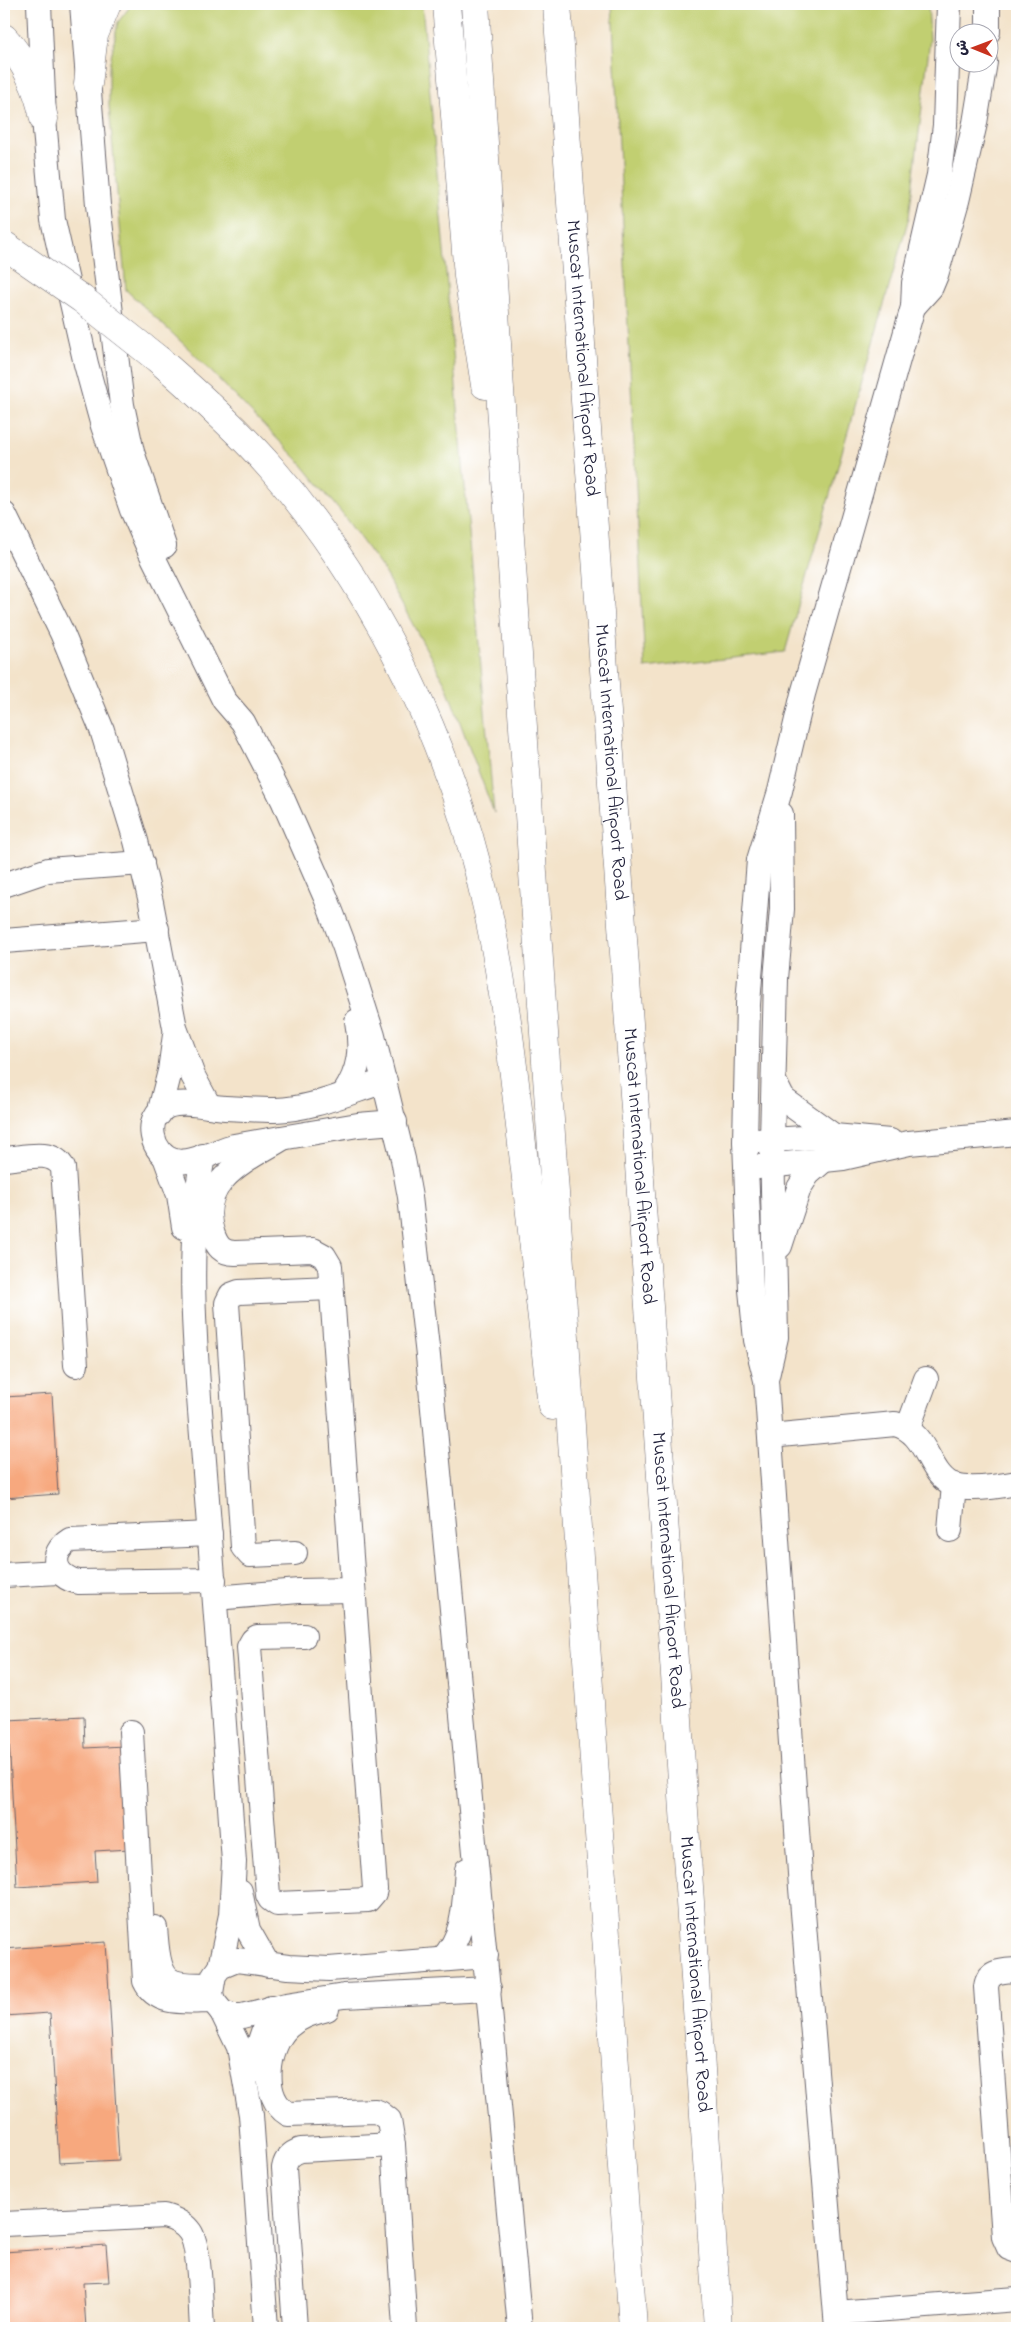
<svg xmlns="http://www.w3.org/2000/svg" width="1021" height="2332" font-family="'Indie Flower','Playpen Sans Arabic',sans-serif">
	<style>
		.green { fill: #c1cf71; stroke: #727856 }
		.building { fill: #f7a87e }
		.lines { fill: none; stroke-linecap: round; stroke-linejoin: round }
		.minor-casing { stroke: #6b666d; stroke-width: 26 }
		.major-casing { stroke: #6b666d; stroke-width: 29 }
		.minor { stroke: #fff; stroke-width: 24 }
		.major { stroke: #fff; stroke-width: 28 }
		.major-bridge-casing { stroke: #6b666d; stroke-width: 29; stroke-linecap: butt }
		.major-bridge { stroke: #fff; stroke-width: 28 }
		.labels { text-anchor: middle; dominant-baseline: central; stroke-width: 5; stroke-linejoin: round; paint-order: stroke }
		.street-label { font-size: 20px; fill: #22223b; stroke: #fff }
	</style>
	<rect width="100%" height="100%" fill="#fff"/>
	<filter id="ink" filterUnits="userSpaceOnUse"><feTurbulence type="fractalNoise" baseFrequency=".02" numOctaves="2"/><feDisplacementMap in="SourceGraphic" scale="10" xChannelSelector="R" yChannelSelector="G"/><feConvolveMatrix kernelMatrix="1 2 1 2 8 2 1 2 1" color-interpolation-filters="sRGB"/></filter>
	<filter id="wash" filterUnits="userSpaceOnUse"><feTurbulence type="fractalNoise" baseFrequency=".0096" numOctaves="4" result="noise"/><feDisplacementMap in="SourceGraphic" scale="20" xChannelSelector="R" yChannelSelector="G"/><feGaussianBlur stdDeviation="1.12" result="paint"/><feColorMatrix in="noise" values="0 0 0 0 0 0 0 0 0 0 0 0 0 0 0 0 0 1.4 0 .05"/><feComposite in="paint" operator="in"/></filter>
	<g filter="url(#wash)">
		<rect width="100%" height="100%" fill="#f3e3ca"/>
		<g class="green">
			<path d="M132,4H422L494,813L446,685L382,568L343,515L299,461L190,350L126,290L109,106V67L118,22Z"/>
			<path d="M612,4H928L930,39L909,217L785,652L645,668Z"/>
		</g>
		<g id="blocks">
			<g class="building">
				<path d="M4,1393L5,1397L52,1394L58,1494L4,1498Z"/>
				<path d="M84,1716L85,1748L124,1746L129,1849L95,1851L97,1882L17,1887L8,1720Z"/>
				<path d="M106,1942L119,2160L59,2163L50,2013L4,2016V1949Z"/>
				<path d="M106,2245L109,2282L83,2283L86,2328H4V2252Z"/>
			</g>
		</g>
	</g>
	<g filter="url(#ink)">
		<use href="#blocks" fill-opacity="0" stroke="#6b666d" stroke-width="1"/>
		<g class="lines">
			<g class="minor-casing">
				<g id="minor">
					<path d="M39,4L44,119L53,220L86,364L103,426L132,510L150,551L224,700L243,722L283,800L326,898L345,948L373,1036L403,1159L410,1197L428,1356L520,2328"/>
					<path d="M82,4L98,205L122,405L132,452L164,546"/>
					<path d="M988,32V4"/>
					<path d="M913,307L931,287L936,275L957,201L975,123L985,62"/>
					<path d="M4,514L62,633L102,730L136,841L151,902L175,1028L193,1076L209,1106"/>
					<path d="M4,885L48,870L142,863"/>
					<path d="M4,941L157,929"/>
					<path d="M385,1081C349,1092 313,1109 275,1110C259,1110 242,1109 225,1108C209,1107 185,1100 168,1106C142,1116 151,1156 175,1161C191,1165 218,1150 234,1146L358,1125L395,1122"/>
					<path d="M774,1081L783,1099L834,1136"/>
					<path d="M344,1094C360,1070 362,1049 357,1021"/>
					<path d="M159,1114L170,1071L175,1035"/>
					<path d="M283,1138C246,1160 194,1182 213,1235C217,1246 222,1253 235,1253L313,1250L324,1256L330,1266L375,1889L374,1893L368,1900L277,1904L270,1899L268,1895L249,1647L253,1640L257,1637L304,1636"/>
					<path d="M756,1141L834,1136L890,1141"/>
					<path d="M203,1156C184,1259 197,1369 205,1473C215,1603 225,1732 234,1862L231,1915L220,1967"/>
					<path d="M165,1157L179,1195L184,1227"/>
					<path d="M4,1159C22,1158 53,1148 63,1168L76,1365"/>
					<path d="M758,1167L843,1158L909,1143L1017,1133"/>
					<path d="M780,1246L799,1188L808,1174L824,1160"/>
					<path d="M767,1376L776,1337L772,1140L776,979L782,909L781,814"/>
					<path d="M908,1428L926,1379"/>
					<path d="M770,1436L895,1424C929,1432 927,1476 955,1486C971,1491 1001,1486 1017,1483"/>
					<path d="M950,1530L954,1485"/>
					<path d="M210,1534L70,1540C48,1554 53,1577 79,1582L214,1580"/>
					<path d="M295,1553L250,1555L243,1547L227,1303L231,1295L239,1292L331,1288"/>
					<path d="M4,1575L59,1572"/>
					<path d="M215,1598L299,1591L353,1590"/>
					<path d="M131,1732L145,1981C157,2007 188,2001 213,2001"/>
					<path d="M240,1891L248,1930L268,1965"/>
					<path d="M155,1928C157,1944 156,1976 174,1982C184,1986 199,1984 210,1985"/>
					<path d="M486,1956L329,1969L288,1967L237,1960L220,1967L214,1975L211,1993L213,2001L222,2012L232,2016H242L286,2005L344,1996L489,1989"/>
					<path d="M442,1959C466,1935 464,1902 467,1870"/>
					<path d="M1017,1970C1003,1971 988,1970 986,1987L1004,2237L1009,2248L1017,2251"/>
					<path d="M327,2009C313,2013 300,2016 288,2027C267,2047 260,2097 288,2114L375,2111L380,2113L389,2120L393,2145L405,2328"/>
					<path d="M222,2012L239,2047L251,2115L266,2328"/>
					<path d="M254,2071L257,2050L271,2008"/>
					<path d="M4,2224L164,2216C175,2219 184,2223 190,2232C201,2248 200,2306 202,2328"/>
					<path d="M836,2313L1017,2299"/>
					<path d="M295,2328L284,2168C286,2158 291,2153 301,2150L393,2145"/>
					<path d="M837,2328L801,1888L766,1380L756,1340L751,1290L745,1142L748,1004L759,860L780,791L803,694L913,307L914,283L939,175L945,125L949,4"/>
				</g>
			</g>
			<g class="major-casing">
				<g id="major">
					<path d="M446,4L468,276L485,385"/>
					<path d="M475,4L503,436L633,2328"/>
					<path id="s1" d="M557,4L676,1689L718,2328"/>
					<path d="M4,38C25,61 38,87 44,119"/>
					<path d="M88,84L94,35L107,4"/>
					<path d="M159,360C198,394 237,429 271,468C379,593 454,751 488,912C505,991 514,1072 523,1153C533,1237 542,1321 552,1406"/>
				</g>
			</g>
			<use href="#minor" class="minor"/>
			<use href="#major" class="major"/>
			<g class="major-bridge-casing">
				<path id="major-bridge" d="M4,245L82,299L159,360"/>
			</g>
			<use href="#major-bridge" class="major-bridge"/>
		</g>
	</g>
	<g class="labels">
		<g class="street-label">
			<text stroke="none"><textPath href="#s1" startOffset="355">Muscat International Airport Road</textPath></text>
			<text stroke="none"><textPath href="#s1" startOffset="760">Muscat International Airport Road</textPath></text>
			<text stroke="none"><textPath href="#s1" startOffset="1165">Muscat International Airport Road</textPath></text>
			<text stroke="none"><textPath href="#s1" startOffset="1570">Muscat International Airport Road</textPath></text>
			<text stroke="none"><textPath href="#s1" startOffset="1975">Muscat International Airport Road</textPath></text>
		</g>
	</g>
	<rect width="1021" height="2332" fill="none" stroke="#fff" stroke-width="20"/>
	<g transform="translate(974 48) rotate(271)"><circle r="24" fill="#ffffff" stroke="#a7a7b1"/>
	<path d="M0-4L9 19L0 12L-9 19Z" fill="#c8321e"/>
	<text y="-8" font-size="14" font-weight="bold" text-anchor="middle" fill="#22223b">ش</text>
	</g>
</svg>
